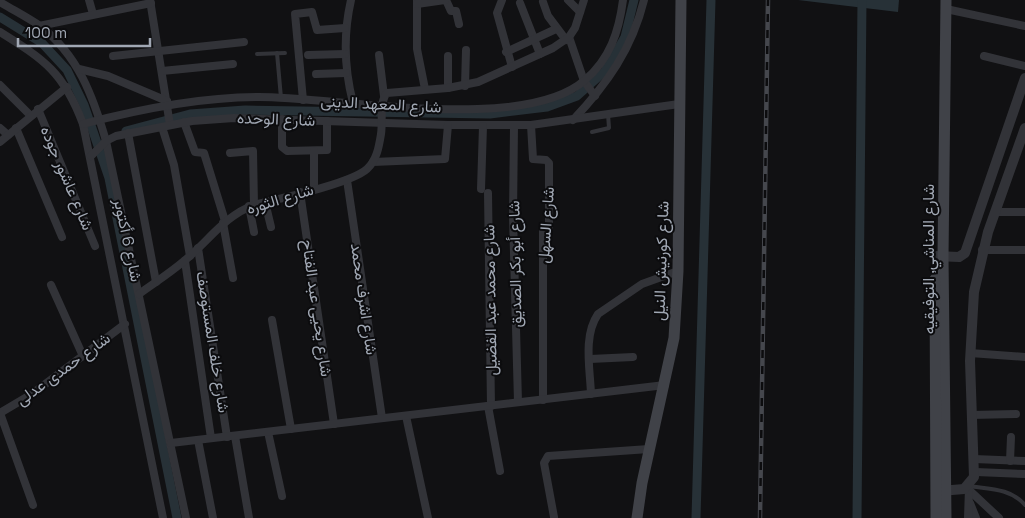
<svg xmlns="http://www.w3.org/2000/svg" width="1025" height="518" font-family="'Space Grotesk',Vazirmatn,sans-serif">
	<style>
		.water { fill: #273137 }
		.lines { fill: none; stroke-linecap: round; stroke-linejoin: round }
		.canal { stroke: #273137; stroke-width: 9 }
		.service { stroke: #323338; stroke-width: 4 }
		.minor { stroke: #323338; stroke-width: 8 }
		.tertiary { stroke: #323338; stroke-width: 10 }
		.secondary { stroke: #404248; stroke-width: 11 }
		.rail-casing { stroke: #45474d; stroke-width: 4.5 }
		.rail { stroke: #0c0c0e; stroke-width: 2.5; stroke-dasharray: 8; stroke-linecap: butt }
		.labels { text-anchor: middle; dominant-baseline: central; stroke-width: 4; stroke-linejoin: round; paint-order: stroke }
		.street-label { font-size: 16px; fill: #a1a8b4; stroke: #0c0c0e }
	</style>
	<rect width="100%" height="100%" fill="#111113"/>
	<path class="water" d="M798,0H899L898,12Z"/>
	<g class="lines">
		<g class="canal">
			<path d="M0,17L42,43L67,70L84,105L109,178L177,518"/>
			<path d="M126,131L190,114L245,110L490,114L547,107L577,96L605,71L625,37L634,0"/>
			<path d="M696,518L711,0"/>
			<path d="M857,518L862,0"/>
		</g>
		<g class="service">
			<path d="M277,53L281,98"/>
			<path d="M257,54L285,53"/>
			<path d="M592,132L609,128L608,114"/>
			<path d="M969,486C988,489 1011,488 1025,505"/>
		</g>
		<g class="minor">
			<path d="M89,0L93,14"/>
			<path d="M150,0L170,125"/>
			<path d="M351,0C343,35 344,68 353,103"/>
			<path d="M417,0V49L425,89"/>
			<path d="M446,0L451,11H456L459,24"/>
			<path d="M502,0L497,13L512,67"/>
			<path d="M568,0L580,12"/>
			<path d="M0,2C13,10 27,17 40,26C78,55 93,96 106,141L186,518"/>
			<path d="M543,2L548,16L566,40"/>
			<path d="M520,3L540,54"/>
			<path d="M417,4L445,0"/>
			<path d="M946,9L1025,26"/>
			<path d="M39,26L151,3"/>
			<path d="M0,32C45,60 64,73 83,124L163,518"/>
			<path d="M569,37L584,81L595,96"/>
			<path d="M506,52L556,29"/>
			<path d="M308,55L345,54"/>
			<path d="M379,55L384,96"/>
			<path d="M113,56L244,42"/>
			<path d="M984,56L1025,66"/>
			<path d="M79,69L108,76L167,101"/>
			<path d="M162,71L233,64"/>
			<path d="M316,74L346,73"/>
			<path d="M0,85L31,116"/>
			<path d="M465,86L466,50"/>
			<path d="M448,88V56"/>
			<path d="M303,100L295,14L312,12L317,30L345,28"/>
			<path d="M38,109L95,246"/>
			<path d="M282,119V147L287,151L327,150V121"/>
			<path d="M573,120C607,84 632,49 644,0"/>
			<path d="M184,122L195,152L204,153L225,221"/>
			<path d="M83,124C140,109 199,97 259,97C339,97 524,134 585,80C610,59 619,31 623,0"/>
			<path d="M531,125L533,159L546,160L549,163V227L543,231V400"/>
			<path d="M514,126L513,216L518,402"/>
			<path d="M162,127L174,165L190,256"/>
			<path d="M0,128L8,135"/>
			<path d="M16,128L62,237"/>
			<path d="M128,133L156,282"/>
			<path d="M0,142L67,87"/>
			<path d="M230,153L253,151L254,205"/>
			<path d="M91,156L106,141L116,136L192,121L234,118L448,125H531L679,104"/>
			<path d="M373,162L445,159L448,125"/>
			<path d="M347,180L382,418"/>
			<path d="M314,188V151"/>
			<path d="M481,189L483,126"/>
			<path d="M300,192L334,424"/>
			<path d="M488,193L491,406"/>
			<path d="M265,202L271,227"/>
			<path d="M249,206L254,232"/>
			<path d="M996,212H1025"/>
			<path d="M223,223L233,278"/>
			<path d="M198,248L227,437"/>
			<path d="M982,250H1025"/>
			<path d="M185,261L211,438"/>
			<path d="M51,285L83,356"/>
			<path d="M139,294C154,283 170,273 184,261C208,242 224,216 254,205C278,199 350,184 367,169C377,160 379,146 381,134C383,122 379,101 387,93L448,88L478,82L553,48L569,37L575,28L584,0"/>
			<path d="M272,320L291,429"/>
			<path d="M970,353L1025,357"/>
			<path d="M590,359L633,357"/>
			<path d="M591,394C590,368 583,336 598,314L642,284L678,271"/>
			<path d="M488,406L500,471"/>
			<path d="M0,413L32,394L125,324"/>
			<path d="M0,413L33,505"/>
			<path d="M971,415L1016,414"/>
			<path d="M406,416L428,518"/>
			<path d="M268,432L282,496"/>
			<path d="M235,436L249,518"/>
			<path d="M198,440L213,518"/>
			<path d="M171,443L665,385"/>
			<path d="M974,459L1025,461"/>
			<path d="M1010,461L1011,437"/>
			<path d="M976,472L1025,474"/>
			<path d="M969,490L999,518"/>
			<path d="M970,503L976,518"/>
			<path d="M554,517L544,463L548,456L649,449"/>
			<path d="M968,518L969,488"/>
		</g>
		<g class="tertiary">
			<path d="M935,256L959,257L965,253L1025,78"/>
			<path d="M940,491L964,489L974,477L970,361L974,292L988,232L1025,128"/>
		</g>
		<g class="secondary">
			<path d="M946,0L943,257L946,518"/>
			<path d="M935,279L936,518"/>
			<path d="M637,518L642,483L674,338L678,271L681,0"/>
		</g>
		<g class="rail-casing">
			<path id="rail" d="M760,518L768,0"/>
		</g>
		<use href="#rail" class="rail"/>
	</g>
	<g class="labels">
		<g class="street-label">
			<text transform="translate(381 104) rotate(3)">شارع المعهد الدينى</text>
			<text transform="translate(276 119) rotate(2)">شارع الوحده</text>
			<text transform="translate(67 178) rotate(67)">شارع عاشور جوده</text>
			<text transform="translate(280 199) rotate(-17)">شارع الثوره</text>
			<text transform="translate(546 225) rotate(-86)">شارع السهل</text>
			<text transform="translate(128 240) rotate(78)">شارع 6 أكتوبر</text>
			<text transform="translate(928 259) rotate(-90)">شارع المناشي, التوفيقيه</text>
			<text transform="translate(661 261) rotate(-88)">شارع كورنيش النيل</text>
			<text transform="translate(515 264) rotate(-91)">شارع أبو بكر الصديق</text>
			<text transform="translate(364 299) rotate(82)">شارع اشرف محمد</text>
			<text transform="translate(490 300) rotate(-91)">شارع محمد عبد الفضيل</text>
			<text transform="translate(317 308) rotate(82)">شارع يحيى عبد الفتاح</text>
			<text transform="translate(213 342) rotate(81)">شارع خلف المستوصف</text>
			<text transform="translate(63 369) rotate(-36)">شارع حمدى عدلى</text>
		</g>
	</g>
	<path d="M18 38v8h132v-8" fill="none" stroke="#a1a8b4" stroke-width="2.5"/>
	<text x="25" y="38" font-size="15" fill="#a1a8b4" stroke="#0c0c0e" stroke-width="4" paint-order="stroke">100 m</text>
</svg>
